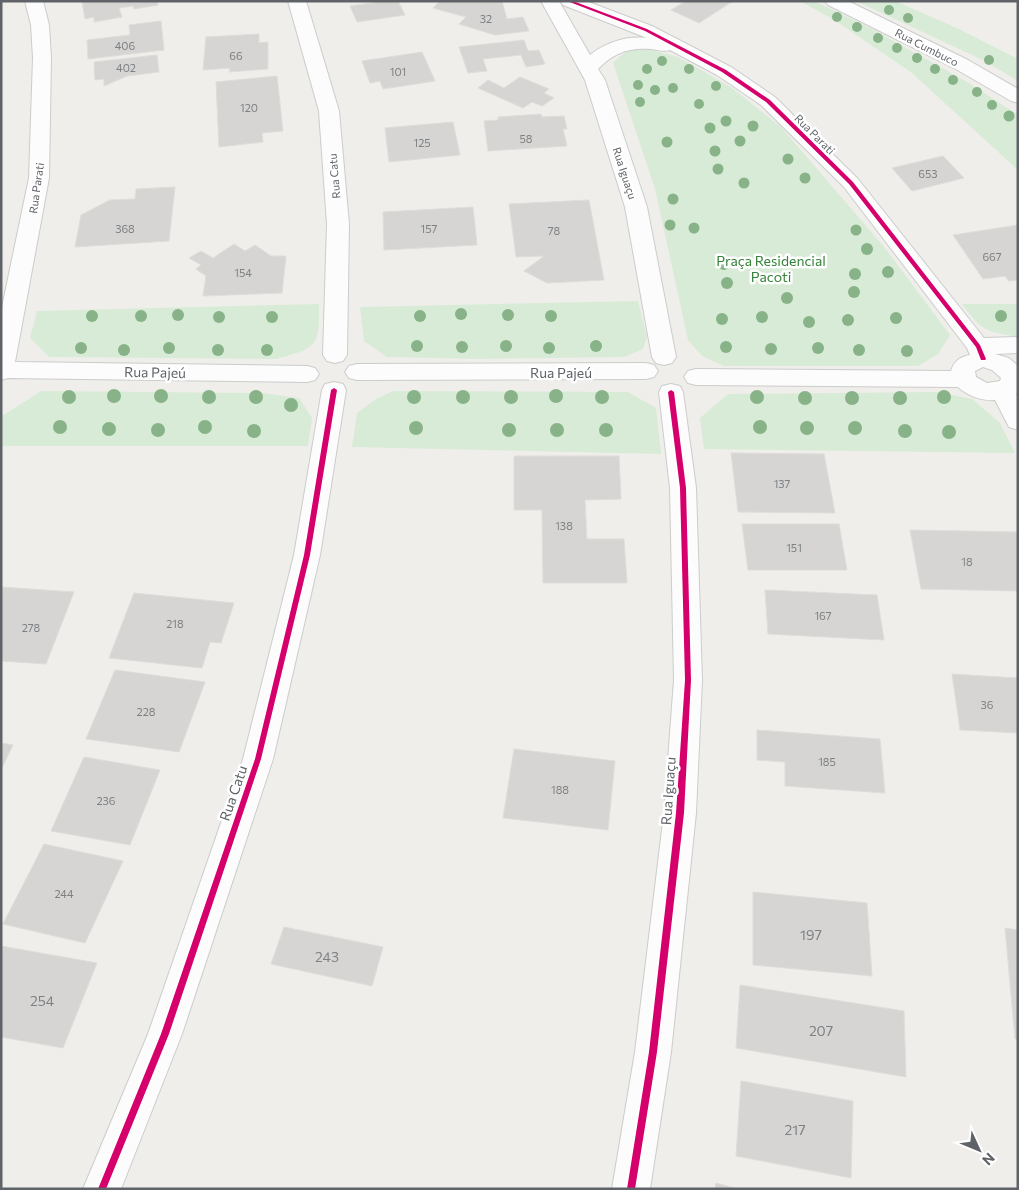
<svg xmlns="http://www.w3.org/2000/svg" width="1019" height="1190" font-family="Commissioner,sans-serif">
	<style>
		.green { fill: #d8ebd6 }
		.building { fill: #d6d5d3; stroke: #deddd9 }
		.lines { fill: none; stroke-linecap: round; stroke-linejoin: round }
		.street-casing { stroke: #cbcccc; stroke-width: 2 }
		.street { fill: #fdfcfc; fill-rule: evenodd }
		.cycleway-casing { stroke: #fff; stroke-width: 3 }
		.cycleway { fill: #d6006c; fill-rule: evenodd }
		.tree { fill: #88b388 }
		.labels { text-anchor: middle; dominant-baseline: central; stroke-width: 5; stroke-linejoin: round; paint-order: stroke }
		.number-label { font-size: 11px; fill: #7e8184 }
		.far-street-label { font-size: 11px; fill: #5f6368; stroke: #fff }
		.park-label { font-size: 14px; fill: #348238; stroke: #fff }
		.street-label { font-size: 14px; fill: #5f6368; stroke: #fff }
		.near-number-label { font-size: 14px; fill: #7e8184 }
	</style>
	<rect width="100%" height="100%" fill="#efeeea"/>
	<g class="green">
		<path d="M800,1H814L870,28L969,83L1018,115V170L912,73L836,21Z"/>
		<path d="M856,1H895L959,29L1018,59V81L985,61Z"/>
		<path d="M647,49L675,56L696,67L732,88L781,127L885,248L950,335L938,354L918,366H724L702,356L688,340L655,189L613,63L626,51Z"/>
		<path d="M638,301L647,337L643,349L624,357L478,359L387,357L364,341L360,307Z"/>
		<path d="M319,304C319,348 318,347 276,359L49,357L30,338L37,311Z"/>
		<path d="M962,304H1018V337C985,331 982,331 962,304Z"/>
		<path d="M41,391L262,393L299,398L312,418L308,446H1L2,416Z"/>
		<path d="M393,391L628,392L656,408L661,454L352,447L357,413L376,399Z"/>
		<path d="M937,392L972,399L1000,423L1015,453L704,449L700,418L728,394Z"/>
	</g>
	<g class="building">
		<path d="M89,1H157L158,5L134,9L133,6L119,8L122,17L94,22V17L85,19L82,2Z"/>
		<path d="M386,1H398L405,15L357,22L350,6Z"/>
		<path d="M440,1H502L507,19L523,17L529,31L495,35L459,24L466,17L433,8Z"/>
		<path d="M686,1H733L699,23L671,10Z"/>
		<path d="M161,21L164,50L88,59L87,40L130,35L129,25Z"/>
		<path d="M259,34V43L268,42V69L229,72L230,68L203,70L206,37Z"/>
		<path d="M524,40L528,51L539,50L545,64L526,67L521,55L483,59L487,71L468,73L459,47Z"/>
		<path d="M422,52L435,81L383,89L380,81L370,83L362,61Z"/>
		<path d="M157,55L159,72L127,76L104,86V79L95,80L94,62Z"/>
		<path d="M277,76L283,131L262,133L263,142L219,147L216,82Z"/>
		<path d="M520,77L549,89L544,93L554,98L542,106L532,102L523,108L478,88L488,80L504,88Z"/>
		<path d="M541,114L542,117L564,116L567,129H563L567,146L488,151L484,121L498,120V117Z"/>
		<path d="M453,122L460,155L389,162L385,128Z"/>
		<path d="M943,156L964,178L912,191L892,168Z"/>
		<path d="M175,187L169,241L75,247L81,215L110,200L135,199L136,189Z"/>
		<path d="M589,200L604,280L547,283L524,271L544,256L516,257L509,204Z"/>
		<path d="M473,207L477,245L384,250L383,212Z"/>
		<path d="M1018,225V280L1009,281L1005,276L983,279L953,235Z"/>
		<path d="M234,244L245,251L255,245L271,256H286L282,293L203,296L206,276L196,269L201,265L189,258L201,251L213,258Z"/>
		<path d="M731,453L824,454L835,513L738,512Z"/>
		<path d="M514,456H619L621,499L585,500L587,539H624L627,583H543L542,510H514Z"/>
		<path d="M742,524H839L847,570H748Z"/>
		<path d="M910,530L1018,532V591L921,589Z"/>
		<path d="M1,587L74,592L46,664L1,661Z"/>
		<path d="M765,590L877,595L884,640L768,634Z"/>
		<path d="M134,593L234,603L221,643L210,642L202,668L109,658Z"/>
		<path d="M115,670L205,682L179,752L86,739Z"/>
		<path d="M952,674L1018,678V733L960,730Z"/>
		<path d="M757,730L880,739L885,793L785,786V762L757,760Z"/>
		<path d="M1,743L13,745L1,770Z"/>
		<path d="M514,749L615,761L608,830L503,818Z"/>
		<path d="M84,757L160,770L130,845L51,831Z"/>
		<path d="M44,844L123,861L85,943L3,924Z"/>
		<path d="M753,892L867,903L872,976L753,965Z"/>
		<path d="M284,927L383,947L372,986L271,964Z"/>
		<path d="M1005,928L1018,930V1039H1015Z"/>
		<path d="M1,946L97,963L63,1048L1,1037Z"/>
		<path d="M740,985L904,1011L906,1077L736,1048Z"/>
		<path d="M741,1081L853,1101L851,1178L736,1156Z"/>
		<path d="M716,1183L738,1189H715Z"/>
	</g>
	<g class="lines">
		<g class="street-casing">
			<g id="street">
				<path d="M25,1H43L49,25L51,58L49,178L15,362L307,366L315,368L319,374L315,380L307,382L8,378L1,380V312L29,178L33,58L31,25Z"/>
				<path d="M288,1H306L339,111L349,224L347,355L343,361L335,363L327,361L323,355L327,224L319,111Z"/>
				<path d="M541,1H559L590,55C607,42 626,36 647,38L563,5L560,1H586L652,26L731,67L775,97L858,179L984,338L1018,337V353L995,354L1009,358L1018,366V393L1016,394L1018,397V430L1009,427L995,400C982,401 968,396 958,387L696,385L688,383L684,377L688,371L696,369L951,371C954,361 960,357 970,355L967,348L844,187L761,105L717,75L670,50C664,52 658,50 651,49C629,47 613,53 598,69L605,80L647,207L676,357L672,363L664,365L656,363L652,357L625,207L585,80ZM983,367L992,370L1001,378L1000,381L987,383L976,377L975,371Z"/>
				<path d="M825,1H848L968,60L1018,89V103L1011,101L954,68L828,5Z"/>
				<path d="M646,363L654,365L658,371L654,377L646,379L357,380L349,378L345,372L349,366L357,364Z"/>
				<path d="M334,382L343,384L346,390L320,555L273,759L182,1034L121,1189H83L148,1034L243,759L294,555L322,390L325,384Z"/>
				<path d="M671,384L680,386L683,392L696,488L702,680L696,813L671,1052L650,1189H612L635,1052L664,813L674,680L670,488L659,392L662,386Z"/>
			</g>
		</g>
		<use href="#street" class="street"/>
		<g class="cycleway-casing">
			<g id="cycleway">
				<path d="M567,1H573L647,29L726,70L770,100L853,182L980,345L986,359L985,360H981L976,347L849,184L766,102L722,72L645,31Z"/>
				<path d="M334,388L337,390L310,555L261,759L169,1034L106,1189H98L161,1034L255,759L304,555L331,390Z"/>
				<path d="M671,390L674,392L686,488L691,680L684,813L657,1052L635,1189H627L649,1052L676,813L685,680L680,488L668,392Z"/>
			</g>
		</g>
		<use href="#cycleway" class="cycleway"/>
	</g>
	<g class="tree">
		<circle cx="889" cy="10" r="5"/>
		<circle cx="837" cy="17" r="5"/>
		<circle cx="908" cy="18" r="5"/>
		<circle cx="857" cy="27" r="5"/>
		<circle cx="878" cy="38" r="5"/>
		<circle cx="897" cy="48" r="5"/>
		<circle cx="917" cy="58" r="5"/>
		<circle cx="989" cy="60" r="5"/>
		<circle cx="662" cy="61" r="5"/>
		<circle cx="647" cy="69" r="5"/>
		<circle cx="689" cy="69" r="5"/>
		<circle cx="935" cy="69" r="5"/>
		<circle cx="953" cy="80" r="5"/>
		<circle cx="638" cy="85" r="5"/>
		<circle cx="716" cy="86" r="5"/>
		<circle cx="673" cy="88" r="5"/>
		<circle cx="655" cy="90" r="5"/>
		<circle cx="977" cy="92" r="5"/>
		<circle cx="640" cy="102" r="5"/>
		<circle cx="699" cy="104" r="5"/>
		<circle cx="992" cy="105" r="5"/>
		<circle cx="1009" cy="116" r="5.5"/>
		<circle cx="726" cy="121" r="5.5"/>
		<circle cx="753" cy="126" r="5.5"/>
		<circle cx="710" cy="128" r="5.5"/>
		<circle cx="740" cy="141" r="5.5"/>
		<circle cx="667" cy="142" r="5.5"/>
		<circle cx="715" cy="151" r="5.5"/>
		<circle cx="788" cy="159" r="5.5"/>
		<circle cx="718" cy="169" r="5.5"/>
		<circle cx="805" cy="178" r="5.5"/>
		<circle cx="744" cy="183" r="5.5"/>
		<circle cx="673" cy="199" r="5.5"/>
		<circle cx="670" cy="225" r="5.5"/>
		<circle cx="694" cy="228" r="5.5"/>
		<circle cx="856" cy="230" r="5.5"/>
		<circle cx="867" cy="249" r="6"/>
		<circle cx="724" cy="264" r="6"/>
		<circle cx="888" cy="272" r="6"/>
		<circle cx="855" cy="274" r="6"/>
		<circle cx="727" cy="283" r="6"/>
		<circle cx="854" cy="292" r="6"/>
		<circle cx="787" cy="298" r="6"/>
		<circle cx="461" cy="314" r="6"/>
		<circle cx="178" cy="315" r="6"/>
		<circle cx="508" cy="315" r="6"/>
		<circle cx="92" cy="316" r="6"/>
		<circle cx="141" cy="316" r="6"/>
		<circle cx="420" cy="316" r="6"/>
		<circle cx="551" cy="316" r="6"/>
		<circle cx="1001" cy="316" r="6"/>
		<circle cx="219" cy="317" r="6"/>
		<circle cx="272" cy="317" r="6"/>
		<circle cx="762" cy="317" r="6"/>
		<circle cx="896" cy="318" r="6"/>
		<circle cx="722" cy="319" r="6"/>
		<circle cx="848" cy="320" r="6"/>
		<circle cx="809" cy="322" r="6"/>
		<circle cx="417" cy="346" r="6"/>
		<circle cx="506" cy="346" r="6"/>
		<circle cx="596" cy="346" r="6"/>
		<circle cx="462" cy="347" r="6"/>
		<circle cx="726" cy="347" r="6"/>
		<circle cx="81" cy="348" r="6"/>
		<circle cx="169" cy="348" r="6"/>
		<circle cx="549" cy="348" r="6"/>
		<circle cx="818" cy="348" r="6"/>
		<circle cx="771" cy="349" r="6"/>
		<circle cx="124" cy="350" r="6"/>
		<circle cx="218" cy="350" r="6"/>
		<circle cx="267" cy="350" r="6"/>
		<circle cx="859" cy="350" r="6"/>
		<circle cx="907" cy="351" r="6"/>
		<circle cx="114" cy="396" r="7"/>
		<circle cx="161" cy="396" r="7"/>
		<circle cx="556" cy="396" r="7"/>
		<circle cx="69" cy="397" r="7"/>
		<circle cx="209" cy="397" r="7"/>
		<circle cx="256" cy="397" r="7"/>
		<circle cx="414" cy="397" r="7"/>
		<circle cx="463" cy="397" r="7"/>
		<circle cx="511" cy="397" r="7"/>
		<circle cx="602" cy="397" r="7"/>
		<circle cx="757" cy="397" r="7"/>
		<circle cx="944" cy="397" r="7"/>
		<circle cx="805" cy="398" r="7"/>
		<circle cx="852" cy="398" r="7"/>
		<circle cx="900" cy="398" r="7"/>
		<circle cx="291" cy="405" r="7"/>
		<circle cx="60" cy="427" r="7"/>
		<circle cx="205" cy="427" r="7"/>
		<circle cx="760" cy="427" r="7"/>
		<circle cx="416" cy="428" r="7"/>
		<circle cx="807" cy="428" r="7"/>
		<circle cx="855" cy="428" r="7"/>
		<circle cx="109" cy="429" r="7"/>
		<circle cx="158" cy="430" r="7"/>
		<circle cx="509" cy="430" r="7"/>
		<circle cx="557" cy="430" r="7"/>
		<circle cx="606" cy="430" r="7"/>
		<circle cx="254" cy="431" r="7"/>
		<circle cx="905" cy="431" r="7"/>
		<circle cx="949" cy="432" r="7"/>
	</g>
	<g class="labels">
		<g class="number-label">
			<text x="486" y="18">32</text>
			<text x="125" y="45">406</text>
			<text x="236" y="55">66</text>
			<text x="126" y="67">402</text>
			<text x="398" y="71">101</text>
			<text x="249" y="107">120</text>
			<text x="526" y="138">58</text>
			<text x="422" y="142">125</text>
			<text x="928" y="173">653</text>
			<text x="125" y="228">368</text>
			<text x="429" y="228">157</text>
			<text x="554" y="230">78</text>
			<text x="992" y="256">667</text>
			<text x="243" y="272">154</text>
			<text x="782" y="483">137</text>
			<text x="564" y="525">138</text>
			<text x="794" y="547">151</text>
			<text x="967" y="561">18</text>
			<text x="823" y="615">167</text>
			<text x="175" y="623">218</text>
			<text x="31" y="627">278</text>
			<text x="987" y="704">36</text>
			<text x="146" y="711">228</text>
			<text x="827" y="761">185</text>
			<text x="560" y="789">188</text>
			<text x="106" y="800">236</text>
			<text x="64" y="893">244</text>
		</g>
		<g class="far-street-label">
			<text transform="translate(927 47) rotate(27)">Rua Cumbuco</text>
			<text transform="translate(815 134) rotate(45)">Rua Parati</text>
			<text transform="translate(625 173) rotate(72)">Rua Iguaçu</text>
			<text transform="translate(334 176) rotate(-95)">Rua Catu</text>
			<text transform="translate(36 188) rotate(-82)">Rua Parati</text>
		</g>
		<g class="park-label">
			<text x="771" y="260">Praça Residencial<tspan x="771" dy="16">Pacoti</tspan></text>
		</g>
		<g class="street-label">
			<text transform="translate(155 372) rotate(1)">Rua Pajeú</text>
			<text x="561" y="372">Rua Pajeú</text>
			<text transform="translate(668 791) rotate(-86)">Rua Iguaçu</text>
			<text transform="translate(233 793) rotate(-71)">Rua Catu</text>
		</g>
		<g class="near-number-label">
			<text x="811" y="934">197</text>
			<text x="327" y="956">243</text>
			<text x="42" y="1000">254</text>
			<text x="821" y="1030">207</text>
			<text x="795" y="1129">217</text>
		</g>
	</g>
	<rect width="1019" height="1190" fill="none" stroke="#5f6368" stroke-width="5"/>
	<g transform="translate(979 1150) rotate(134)" stroke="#ffffff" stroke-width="4" paint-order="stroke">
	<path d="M0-4L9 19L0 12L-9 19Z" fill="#5f6368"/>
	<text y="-8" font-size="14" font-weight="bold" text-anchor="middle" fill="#5f6368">N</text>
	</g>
</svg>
